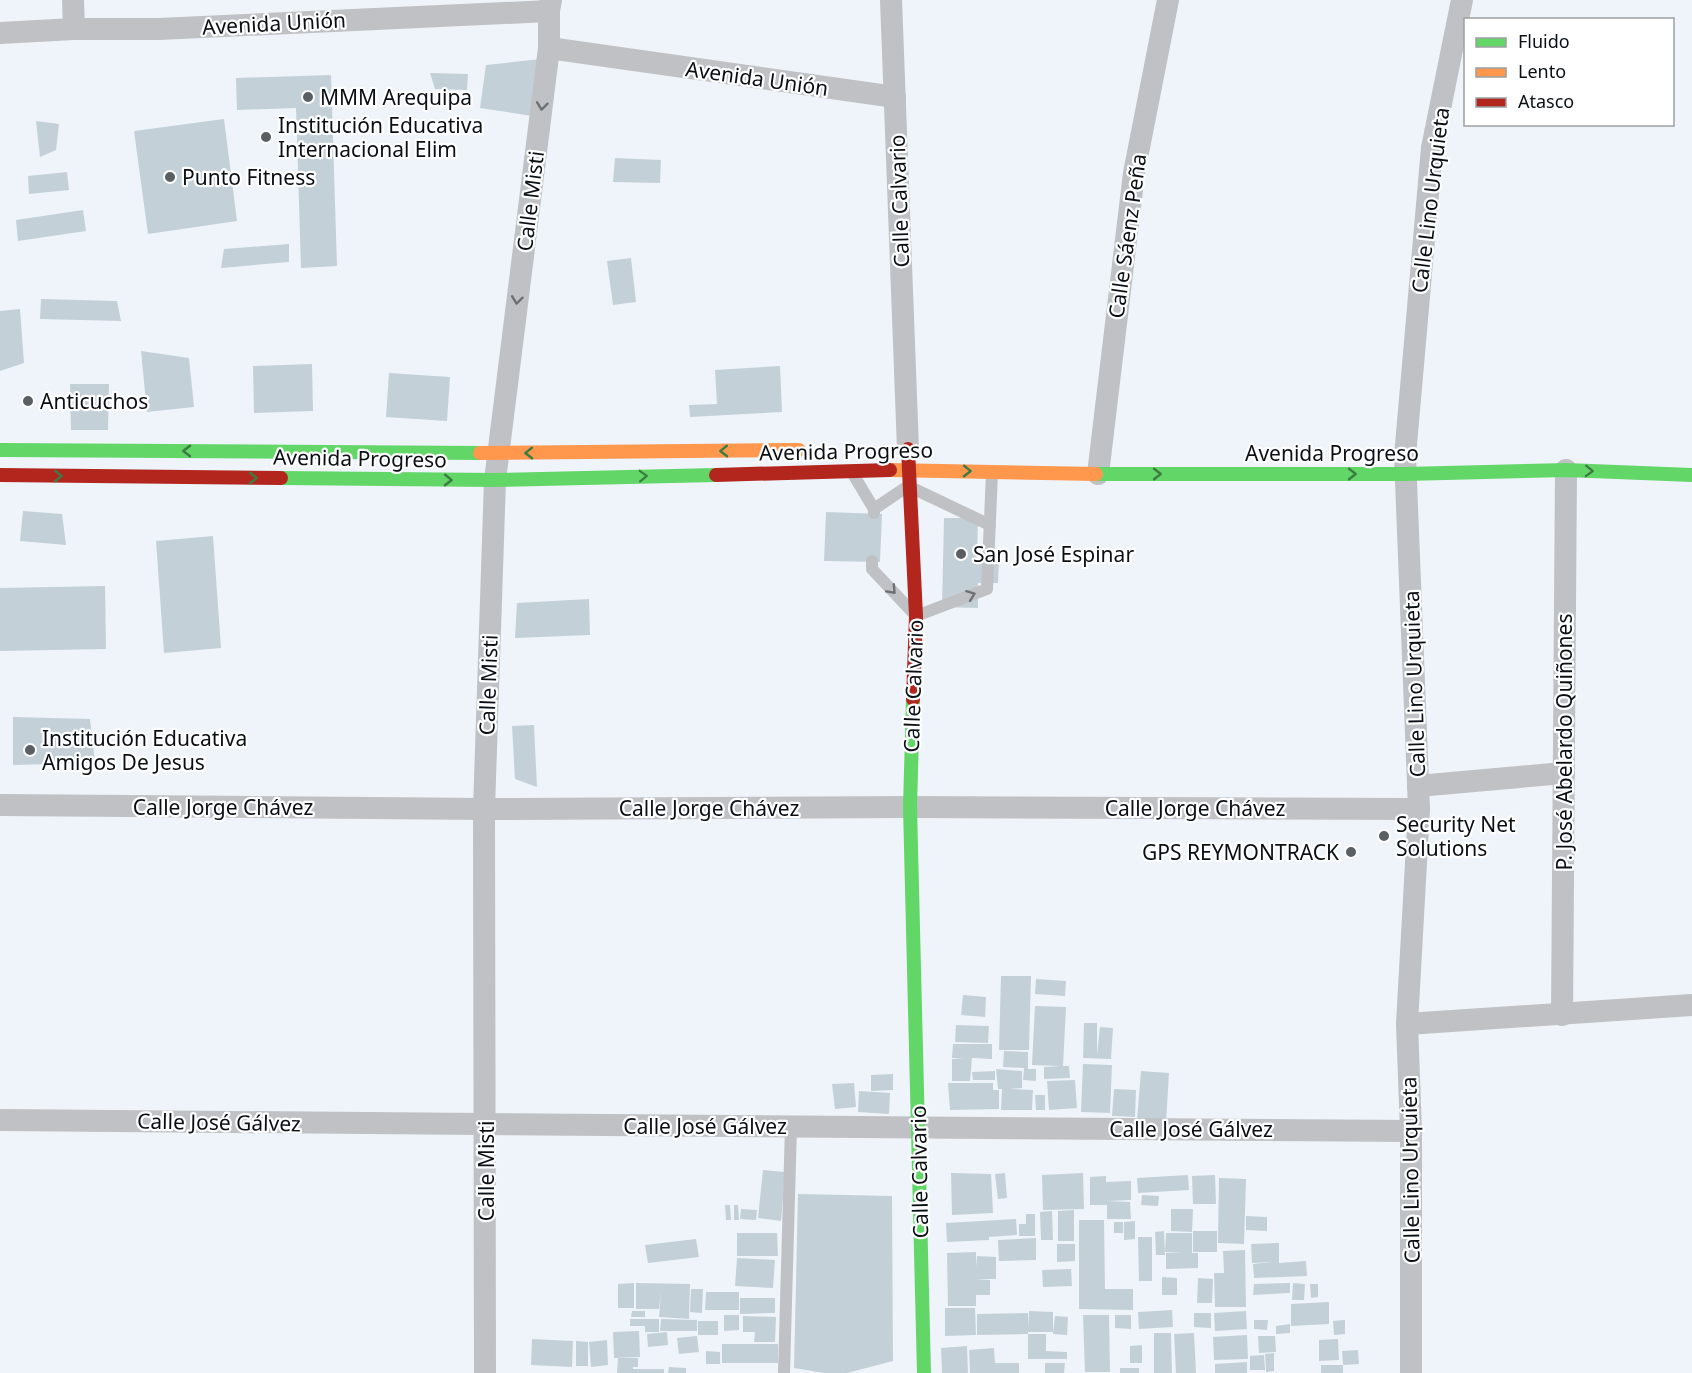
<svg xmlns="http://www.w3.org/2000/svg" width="1692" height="1373" font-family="'Noto Sans',sans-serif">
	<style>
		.building { fill: #c4d0d7 }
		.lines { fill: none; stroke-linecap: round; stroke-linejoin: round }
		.lane { stroke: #bfc1c4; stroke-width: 12 }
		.street { stroke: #bfc1c4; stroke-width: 22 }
		.fast { stroke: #63d668; stroke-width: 14 }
		.slow { stroke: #ff974d; stroke-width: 14 }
		.jam { stroke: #b3261e; stroke-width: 14 }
		.oneway { stroke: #6e7174 }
		.oneway2 { stroke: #3b7c42 }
		.poi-dot { fill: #5a5f64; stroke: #fff; stroke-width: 2 }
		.labels { text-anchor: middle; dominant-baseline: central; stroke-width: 4.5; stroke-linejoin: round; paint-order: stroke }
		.street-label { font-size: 21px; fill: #0a0f13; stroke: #fff }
		.poi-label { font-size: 21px; fill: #0a0f13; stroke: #fff; text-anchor: start }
	</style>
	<rect width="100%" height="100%" fill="#eef4fa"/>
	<g class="building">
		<path d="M541,59L532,116L480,108L486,65Z"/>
		<path d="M430,73L468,74L467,90L435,89Z"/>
		<path d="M331,75L337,266L301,268L296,108L237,110L236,78Z"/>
		<path d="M224,119L237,221L148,234L134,131Z"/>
		<path d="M36,121L59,124L56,150L40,157Z"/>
		<path d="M615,158L661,160L660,183L613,182Z"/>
		<path d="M67,172L69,190L29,194L28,176Z"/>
		<path d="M83,210L86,231L18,241L16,220Z"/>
		<path d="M289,244V262L221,268L224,249Z"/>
		<path d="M631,258L636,302L613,305L607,261Z"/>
		<path d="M41,299L117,301L121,321L40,319Z"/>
		<path d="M20,309L24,363L0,371V311Z"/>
		<path d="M141,351L189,358L194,407L147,412Z"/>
		<path d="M312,364L313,411L254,413L253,366Z"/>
		<path d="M780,366L782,412L690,417L689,405L717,404L715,370Z"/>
		<path d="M389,373L450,377L447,421L386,417Z"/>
		<path d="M70,384H109L108,430H71Z"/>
		<path d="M23,511L62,514L66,545L20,541Z"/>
		<path d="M826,512L882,514L880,562L824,561Z"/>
		<path d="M944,518H978L977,561H999L998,583H978V608L942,607Z"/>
		<path d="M213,536L221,648L164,653L156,541Z"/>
		<path d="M105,586L106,649L0,651V588Z"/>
		<path d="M589,599L590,635L515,638L517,603Z"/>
		<path d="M13,717L90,719L95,763L13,765Z"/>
		<path d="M534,725L537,787L515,779L512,726Z"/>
		<path d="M1001,976H1031L1029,1050H999Z"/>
		<path d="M1036,979L1066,981L1065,996L1035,994Z"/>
		<path d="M963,995L986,997L985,1017L961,1015Z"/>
		<path d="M1035,1006L1066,1007L1063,1066H1069L1070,1078L1044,1079V1067L1060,1066L1032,1065Z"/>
		<path d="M1084,1023H1097V1055L1100,1027L1113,1028L1111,1059L1083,1058Z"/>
		<path d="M956,1025L989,1026L988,1043L955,1042Z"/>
		<path d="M953,1044H992V1059L972,1058L970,1081H952V1059H964L952,1058Z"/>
		<path d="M1004,1051L1028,1052V1069H1036V1081L1023,1080L1024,1068L1003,1067Z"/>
		<path d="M1083,1064L1112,1065L1110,1113L1081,1112Z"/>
		<path d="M996,1069L1022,1071V1088L1010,1089L1033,1090L1032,1110H1001L1002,1089H998Z"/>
		<path d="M995,1071V1080H973L972,1072Z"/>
		<path d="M1141,1071L1169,1073L1166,1123L1137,1120Z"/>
		<path d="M893,1074V1090L871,1091V1075Z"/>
		<path d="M1075,1080L1077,1108L1049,1110L1047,1081Z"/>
		<path d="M854,1083L856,1107L835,1109L832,1084Z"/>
		<path d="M948,1083H993V1090H999V1109L950,1110Z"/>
		<path d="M1114,1089L1136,1090L1135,1117L1112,1116Z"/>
		<path d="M859,1091L890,1093L889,1114L858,1112Z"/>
		<path d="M1035,1095H1045V1110H1036Z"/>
		<path d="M763,1170L785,1172L781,1221L758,1218Z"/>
		<path d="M951,1173L991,1174L993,1213L952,1215Z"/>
		<path d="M1005,1173L1007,1198L998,1199L995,1174Z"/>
		<path d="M1083,1173L1084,1209L1043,1210L1042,1175Z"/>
		<path d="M1188,1175L1189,1190L1138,1193L1137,1178Z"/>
		<path d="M1215,1175L1216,1204H1193L1192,1176Z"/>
		<path d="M1106,1176V1182L1131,1181V1200L1107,1201L1130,1202L1131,1219H1107V1205H1090V1177Z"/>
		<path d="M1219,1178L1246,1179L1244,1244L1218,1243Z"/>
		<path d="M798,1194L892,1196L893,1361L847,1373H824L794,1368Z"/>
		<path d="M1142,1195L1159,1196L1158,1206L1141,1205Z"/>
		<path d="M725,1205H730L731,1220H726Z"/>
		<path d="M734,1205H738L739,1220H734Z"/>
		<path d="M741,1209L757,1210L756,1220L740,1219Z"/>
		<path d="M1171,1209H1193L1192,1232L1171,1231Z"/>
		<path d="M1074,1210V1241H1058V1211Z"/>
		<path d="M1052,1211L1053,1240H1041L1040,1212Z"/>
		<path d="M1026,1214H1035V1236H1019V1224H1026Z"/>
		<path d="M1246,1216L1267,1217V1231L1246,1230Z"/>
		<path d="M1016,1219L1017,1235L989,1237V1240L947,1242L946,1223Z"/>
		<path d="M1079,1220H1104L1105,1289H1133V1310L1079,1309Z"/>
		<path d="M1135,1221V1239L1124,1240V1222Z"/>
		<rect x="1114" y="1222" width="9" height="11"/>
		<path d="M1164,1231L1165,1255H1156L1155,1232Z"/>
		<rect x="1193" y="1231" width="24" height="21"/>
		<path d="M737,1233H777L778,1256H737Z"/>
		<path d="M1166,1233H1192V1253H1198V1268L1166,1269V1253L1182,1252H1165Z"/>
		<path d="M1138,1237H1152V1281H1139Z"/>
		<path d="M1036,1238V1260L999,1261L998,1240Z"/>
		<path d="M696,1239L699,1257L648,1263L645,1245Z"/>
		<path d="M1279,1243V1263L1306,1261L1307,1276L1254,1278L1253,1264L1273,1262L1252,1263L1251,1244Z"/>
		<path d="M1057,1244H1075V1261L1057,1262Z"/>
		<path d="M1245,1250L1246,1307H1215L1214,1273H1224L1223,1251Z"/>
		<path d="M976,1252V1267L977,1256L996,1257V1279H976L990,1280V1295H976V1306H948L947,1253Z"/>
		<path d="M737,1258L775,1260L773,1288L735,1286Z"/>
		<path d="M1071,1269L1072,1286L1043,1287L1042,1270Z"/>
		<path d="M1162,1277L1177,1278V1295H1162Z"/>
		<path d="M1198,1278L1213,1279L1212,1303H1197Z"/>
		<path d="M634,1283V1308H618V1284Z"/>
		<path d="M636,1283L690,1284L689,1319L659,1317L661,1292L659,1309H636Z"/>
		<path d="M1290,1283V1293L1253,1295L1254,1284Z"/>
		<path d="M1293,1283L1305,1284L1304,1300H1292Z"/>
		<path d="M1310,1284H1318V1297L1311,1298Z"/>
		<path d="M691,1289H703L702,1313L690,1312Z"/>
		<path d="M706,1292H739V1310H705Z"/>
		<path d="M740,1298H775V1313L740,1314Z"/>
		<path d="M1329,1302V1324L1291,1326V1304Z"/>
		<path d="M945,1308H975L976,1335L945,1336Z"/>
		<path d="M1172,1310L1173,1327L1139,1329L1138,1312Z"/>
		<path d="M632,1311H645V1317H631Z"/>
		<path d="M1029,1311L1053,1312V1332H1028V1334H1046V1351L1067,1352V1359H1028V1334L977,1335V1314L1028,1313L1029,1328Z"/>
		<path d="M1246,1311L1247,1329L1215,1331L1214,1313Z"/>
		<path d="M1194,1313H1211V1328L1194,1327Z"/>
		<path d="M724,1315H739V1330L724,1331Z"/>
		<path d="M1083,1315H1109L1110,1372H1085Z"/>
		<path d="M1115,1315H1131V1329L1115,1328Z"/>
		<path d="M743,1316L776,1317L775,1342H754L755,1332H743Z"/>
		<path d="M1055,1316L1068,1317L1067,1335L1053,1334Z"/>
		<path d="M630,1319H659V1332H645V1326H630Z"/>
		<path d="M661,1319L697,1320V1331H660Z"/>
		<path d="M1254,1320H1268L1267,1330L1254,1329Z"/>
		<path d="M1345,1320V1334L1334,1335L1333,1321Z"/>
		<rect x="698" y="1321" width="20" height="14"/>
		<path d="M1290,1324V1333L1276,1334V1326Z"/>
		<path d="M639,1331L640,1357L614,1358L613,1332Z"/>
		<path d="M667,1332L668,1345L648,1347L647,1334Z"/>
		<path d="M1154,1333H1171L1172,1373H1154Z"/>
		<path d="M1194,1333L1196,1373H1176L1174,1334Z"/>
		<path d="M1247,1335L1248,1359L1214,1360L1213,1337Z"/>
		<path d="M697,1336L699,1352L679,1354L677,1338Z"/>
		<path d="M1258,1336H1275L1276,1352L1259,1353Z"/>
		<path d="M532,1339L573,1341L572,1367L531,1365Z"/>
		<path d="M1338,1339L1339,1360L1319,1361V1340Z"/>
		<path d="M607,1340L608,1365L591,1367L589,1342Z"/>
		<path d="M576,1341L588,1342V1366H576Z"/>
		<rect x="722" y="1344" width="56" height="19"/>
		<path d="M1142,1345V1363H1130V1346Z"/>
		<path d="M967,1346L968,1373H942L941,1348Z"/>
		<path d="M994,1348L995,1363H1019V1373H970L969,1350Z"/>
		<path d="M1358,1350L1359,1364L1343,1365L1342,1351Z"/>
		<path d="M706,1351L720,1352V1364H706Z"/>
		<path d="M1274,1353V1371L1266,1372L1265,1354Z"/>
		<path d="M1264,1355L1265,1370H1250V1356Z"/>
		<path d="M618,1358H638V1367H633V1369H664V1373H617Z"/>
		<path d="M1247,1362V1373H1215V1364Z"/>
		<path d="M1045,1363H1065L1064,1373H1045Z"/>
		<rect x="1321" y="1365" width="22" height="8"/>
		<path d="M669,1367L686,1368V1373H668Z"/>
		<rect x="1120" y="1368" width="19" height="5"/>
	</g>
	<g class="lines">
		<g class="lane">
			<path d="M853,474L874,509"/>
			<path d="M874,513V509L908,486L990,525"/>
			<path d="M872,561V569L916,616L987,589L992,473"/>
			<path d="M784,1373L791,1126"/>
		</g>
		<g class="street">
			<path d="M73,0L74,29"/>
			<path d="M891,0L908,449"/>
			<path d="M0,33L74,29H159L549,11"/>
			<path d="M549,48L895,97"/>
			<path d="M1098,474L1134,173L1168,0"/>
			<path d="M1418,786L1564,773"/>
			<path d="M0,805L484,809L910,807L1419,809"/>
			<path d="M1562,1015L1566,470"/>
			<path d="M1407,1024L1692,1005"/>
			<path d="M0,1120C470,1125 941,1127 1411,1131"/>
			<path d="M485,1373L484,809L495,480L549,48V11L551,0"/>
			<path d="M1411,1373V1131L1407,1024L1419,809L1405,456L1432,148L1462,0"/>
		</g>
		<g class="fast">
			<path d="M0,450L480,453"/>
			<path d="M1096,474H1405L1566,470L1692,475"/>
			<path d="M281,478L495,480L716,475"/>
			<path d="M913,699L910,807L924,1373"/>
		</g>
		<g class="slow">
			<path d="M480,453L799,450"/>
			<path d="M890,470L1096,474"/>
		</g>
		<g class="jam">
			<path d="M908,449L916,616L913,699"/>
			<path d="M0,475L281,478"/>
			<path d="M716,475L890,470"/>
		</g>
	</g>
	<defs><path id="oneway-chevron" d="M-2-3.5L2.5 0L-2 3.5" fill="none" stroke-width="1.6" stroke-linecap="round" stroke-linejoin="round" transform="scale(1.5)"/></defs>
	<g class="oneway">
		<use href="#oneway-chevron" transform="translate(542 106) rotate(97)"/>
		<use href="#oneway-chevron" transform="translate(517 300) rotate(97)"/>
		<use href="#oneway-chevron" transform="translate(892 590) rotate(47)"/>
		<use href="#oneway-chevron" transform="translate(971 595) rotate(-21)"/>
	</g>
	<g class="oneway2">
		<use href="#oneway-chevron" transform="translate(187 451) rotate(-180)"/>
		<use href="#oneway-chevron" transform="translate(724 451) rotate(179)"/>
		<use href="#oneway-chevron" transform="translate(529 453) rotate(179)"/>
		<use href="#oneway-chevron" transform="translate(967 471) rotate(1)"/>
		<use href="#oneway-chevron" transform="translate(1589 471) rotate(2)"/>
		<use href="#oneway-chevron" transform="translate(1157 474)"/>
		<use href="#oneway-chevron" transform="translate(1352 474)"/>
		<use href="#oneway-chevron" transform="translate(58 476) rotate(1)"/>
		<use href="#oneway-chevron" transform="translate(643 476) rotate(-2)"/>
		<use href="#oneway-chevron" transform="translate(253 478) rotate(1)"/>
		<use href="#oneway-chevron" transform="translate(448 480) rotate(1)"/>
	</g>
	<g class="poi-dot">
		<circle cx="308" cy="97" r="6"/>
		<circle cx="266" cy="137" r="6"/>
		<circle cx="170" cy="177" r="6"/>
		<circle cx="28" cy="401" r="6"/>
		<circle cx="961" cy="554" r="6"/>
		<circle cx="30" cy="750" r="6"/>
		<circle cx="1384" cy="836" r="6"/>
		<circle cx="1351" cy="852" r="6"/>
	</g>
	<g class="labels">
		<g class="street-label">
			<text transform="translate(274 23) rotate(-3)">Avenida Unión</text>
			<text transform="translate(757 78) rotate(8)">Avenida Unión</text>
			<text transform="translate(1430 200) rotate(-83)">Calle Lino Urquieta</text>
			<text transform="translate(530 201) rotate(-83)">Calle Misti</text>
			<text transform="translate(899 201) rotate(-92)">Calle Calvario</text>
			<text transform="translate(1127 236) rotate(-82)">Calle Sáenz Peña</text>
			<text transform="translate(846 451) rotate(-1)">Avenida Progreso</text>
			<text x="1332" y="453">Avenida Progreso</text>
			<text transform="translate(360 458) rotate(1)">Avenida Progreso</text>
			<text transform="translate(1414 684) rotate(-92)">Calle Lino Urquieta</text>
			<text transform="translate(488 685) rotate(-88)">Calle Misti</text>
			<text transform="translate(913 686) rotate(-88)">Calle Calvario</text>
			<text transform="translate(1564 742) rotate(-90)">P. José Abelardo Quiñones</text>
			<text x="223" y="807">Calle Jorge Chávez</text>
			<text x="709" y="808">Calle Jorge Chávez</text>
			<text x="1195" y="808">Calle Jorge Chávez</text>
			<text transform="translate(219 1122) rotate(1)">Calle José Gálvez</text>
			<text x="705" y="1126">Calle José Gálvez</text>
			<text x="1191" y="1129">Calle José Gálvez</text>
			<text transform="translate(1410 1170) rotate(-91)">Calle Lino Urquieta</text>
			<text transform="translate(486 1171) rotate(-90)">Calle Misti</text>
			<text transform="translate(919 1172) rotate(-91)">Calle Calvario</text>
		</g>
		<g class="poi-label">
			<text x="320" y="97">MMM Arequipa</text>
			<text x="278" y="125">Institución Educativa<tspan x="278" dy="24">Internacional Elim</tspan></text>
			<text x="182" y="177">Punto Fitness</text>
			<text x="40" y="401">Anticuchos</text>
			<text x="973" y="554">San José Espinar</text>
			<text x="42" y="738">Institución Educativa<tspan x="42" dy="24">Amigos De Jesus</tspan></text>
			<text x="1396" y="824">Security Net<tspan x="1396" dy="24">Solutions</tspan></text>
			<text x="1339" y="852" text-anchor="end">GPS REYMONTRACK</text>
		</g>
	</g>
	<rect x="1464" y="18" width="210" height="108" fill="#ffffff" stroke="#9d9fa1" stroke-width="1.5"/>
	<rect x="1476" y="38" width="30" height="9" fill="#63d668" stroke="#9d9fa1" stroke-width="1.5"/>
	<text x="1518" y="48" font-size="18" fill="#0a0f13">Fluido</text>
	<rect x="1476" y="68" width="30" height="9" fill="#ff974d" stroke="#9d9fa1" stroke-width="1.5"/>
	<text x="1518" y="78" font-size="18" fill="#0a0f13">Lento</text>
	<rect x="1476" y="98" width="30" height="9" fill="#b3261e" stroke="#9d9fa1" stroke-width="1.5"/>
	<text x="1518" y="108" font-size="18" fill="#0a0f13">Atasco</text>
</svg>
